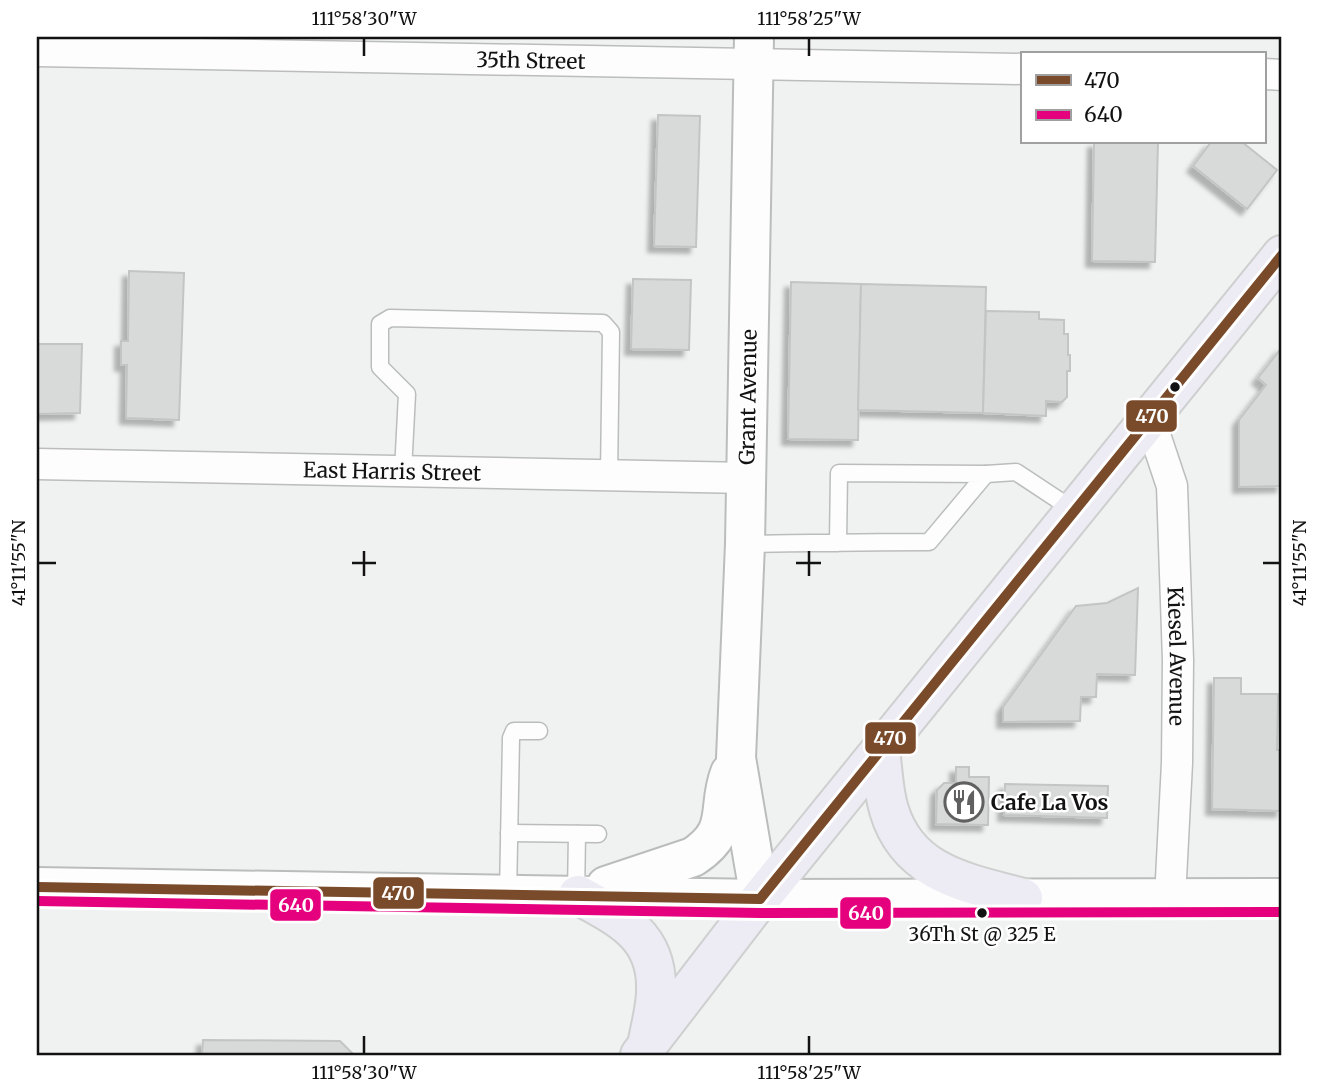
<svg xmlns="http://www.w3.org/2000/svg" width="1319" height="1092" font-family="Merriweather,serif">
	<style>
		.building { fill: #d8dad9; stroke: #c3c5c4; stroke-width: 2; filter: url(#shadow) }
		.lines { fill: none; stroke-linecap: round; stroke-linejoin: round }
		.lane-casing { stroke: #bbbdbc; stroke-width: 19 }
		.street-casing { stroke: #bbbdbc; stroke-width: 33 }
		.secondary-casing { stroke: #bbbdbc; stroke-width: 42 }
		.primary-casing { stroke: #cecfcf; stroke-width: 42 }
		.lane { stroke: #fdfdfd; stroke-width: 16 }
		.street { stroke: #fdfdfd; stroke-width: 30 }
		.secondary { stroke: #fdfdfd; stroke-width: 38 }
		.primary { stroke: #edebf4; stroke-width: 38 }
		.bus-1-casing { stroke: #fff; stroke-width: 16 }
		.bus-2-casing { stroke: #fff; stroke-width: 16 }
		.bus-1 { stroke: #7a4b2a; stroke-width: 10 }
		.bus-2 { stroke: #e5007d; stroke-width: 10 }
		.ticks { fill: none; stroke: #111211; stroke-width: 2.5 }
		.bus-dot { fill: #111211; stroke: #fff; stroke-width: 2.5 }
		.labels { text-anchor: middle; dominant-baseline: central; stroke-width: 5; stroke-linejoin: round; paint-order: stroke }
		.bus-label { font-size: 19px; fill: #111211; stroke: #fff }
		.street-label { font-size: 21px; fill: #111211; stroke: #fff }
		.poi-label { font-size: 21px; font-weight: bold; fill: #111211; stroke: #fff; text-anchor: start }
		.line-badge { stroke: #fff; stroke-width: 2.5 }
		.badge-label { font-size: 19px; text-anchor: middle; font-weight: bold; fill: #fff }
		.neatline { fill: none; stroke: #111211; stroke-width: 2.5 }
		.ticks-label { font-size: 18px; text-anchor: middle; fill: #111211 }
	</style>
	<defs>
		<filter id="shadow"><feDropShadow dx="-6" dy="6" stdDeviation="2" flood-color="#0004"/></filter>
	</defs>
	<rect width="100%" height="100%" fill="#f0f2f1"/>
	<g class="building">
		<path d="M658,115L700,116L696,247L654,246Z"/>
		<path d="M1094,142H1158L1155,262L1092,261Z"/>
		<path d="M1211,142H1242L1277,170L1247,209L1193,166Z"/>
		<path d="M129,271L184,273L179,420L126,418L127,365H121V341H128Z"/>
		<path d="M633,279L691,280L689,350L631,349Z"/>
		<path d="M791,282L861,284L858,440L788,439Z"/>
		<path d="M861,284L986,287L983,413L858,410Z"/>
		<path d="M986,311L1039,312V319L1064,320V334H1068V355H1070V371H1067V397L1062,402L1046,401V416L983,413Z"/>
		<path d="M37,344H82L80,413L37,414Z"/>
		<path d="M1282,347V486L1239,487V420L1266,385L1258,378Z"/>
		<path d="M1138,588L1135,675L1097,674L1096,697H1081L1080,721L1003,722V707L1076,606L1107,603Z"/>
		<path d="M1214,678H1241V694H1278L1277,750H1282V811L1212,809Z"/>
		<path d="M956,767H969V777H989L988,825L936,824L937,790L944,783H956Z"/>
		<path d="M1005,784L1108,786L1107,818L1004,815Z"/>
		<path d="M203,1040L340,1041L354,1055H202Z"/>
	</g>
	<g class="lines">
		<g class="lane-casing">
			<g id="lane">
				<path d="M403,471L407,394L380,367V324L390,318L603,323L611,332L609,475"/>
				<path d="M986,474L1016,472L1075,511"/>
				<path d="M745,544C807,543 868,542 929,542L986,474L839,473L838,543"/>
				<path d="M509,833L598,834"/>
				<path d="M508,895L511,738L514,731H539"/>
				<path d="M576,895L577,834"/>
			</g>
		</g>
		<g class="street-casing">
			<g id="street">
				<path id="s1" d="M37,51L1023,69"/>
				<path d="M1265,74L1282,75"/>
				<path id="s2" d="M1149,417L1172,486L1178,660L1177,763L1170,898"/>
				<path id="s3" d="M37,464L747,478"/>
			</g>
		</g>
		<g class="secondary-casing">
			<g id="secondary">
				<path d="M754,37L745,544L736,758L760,899"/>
				<path d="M606,886L693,857C734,830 716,809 730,773"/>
				<path d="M37,887L760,899L1282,898"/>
			</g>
		</g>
		<g class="primary-casing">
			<g id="primary">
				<path d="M880,751C883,770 883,791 889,810C908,874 967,883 1023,898"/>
				<path d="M578,895C618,917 656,934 656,986C657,1004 651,1024 648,1041"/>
				<path d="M640,1055L760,899L1282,255"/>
			</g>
		</g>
		<use href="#lane" class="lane"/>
		<use href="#street" class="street"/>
		<use href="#secondary" class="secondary"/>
		<use href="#primary" class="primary"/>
		<g class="bus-1-casing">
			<g id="bus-1">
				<path d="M37,887L760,899"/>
				<path d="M760,899L1282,255"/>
			</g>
		</g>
		<g class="bus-2-casing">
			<path id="bus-2" d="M37,901L760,913L1282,912"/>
		</g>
		<use href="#bus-1" class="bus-1"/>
		<use href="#bus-2" class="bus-2"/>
	</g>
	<path class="ticks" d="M364,38V56M809,38V56M364,551V576M809,551V576M38,563H56M352,563H376M796,563H821M1263,563H1280M364,1036V1054M809,1036V1054"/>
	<defs>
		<g id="restaurant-ring" transform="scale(2.0125)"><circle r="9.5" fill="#fff" stroke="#5f605f" stroke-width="1.5"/><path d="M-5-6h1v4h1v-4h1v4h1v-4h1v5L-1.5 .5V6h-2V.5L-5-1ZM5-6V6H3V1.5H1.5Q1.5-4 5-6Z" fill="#5f605f"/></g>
	</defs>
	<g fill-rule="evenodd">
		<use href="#restaurant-ring" x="964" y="802"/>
	</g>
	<g class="bus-dot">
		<circle cx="1175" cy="387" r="6"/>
		<circle cx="982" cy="913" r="6"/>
	</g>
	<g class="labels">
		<g class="bus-label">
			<text x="982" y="934">36Th St @ 325 E</text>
		</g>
		<g class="street-label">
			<text stroke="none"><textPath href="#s1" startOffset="494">35th Street</textPath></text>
			<text transform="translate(748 397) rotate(-89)">Grant Avenue</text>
			<text stroke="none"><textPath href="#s3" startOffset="355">East Harris Street</textPath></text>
			<text stroke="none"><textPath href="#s2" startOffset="243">Kiesel Avenue</textPath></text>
		</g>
		<g class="poi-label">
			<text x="991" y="802">Cafe La Vos</text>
		</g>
	</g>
	<g class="line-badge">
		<rect x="1125" y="399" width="53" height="34" rx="7" fill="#7a4b2a"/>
		<rect x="864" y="721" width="53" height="34" rx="7" fill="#7a4b2a"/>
		<rect x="372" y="876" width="53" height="34" rx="7" fill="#7a4b2a"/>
		<rect x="269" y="888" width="53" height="34" rx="7" fill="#e5007d"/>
		<rect x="839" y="896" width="53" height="34" rx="7" fill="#e5007d"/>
	</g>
	<g class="badge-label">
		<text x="1152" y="423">470</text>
		<text x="890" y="745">470</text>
		<text x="398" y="900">470</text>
		<text x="296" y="912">640</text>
		<text x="866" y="920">640</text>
	</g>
	<rect width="1319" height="1092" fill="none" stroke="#ffffff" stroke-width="77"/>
	<rect x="1021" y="52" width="245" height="91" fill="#ffffff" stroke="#a0a0a0" stroke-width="2"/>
	<rect x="1036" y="75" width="35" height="10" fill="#7a4b2a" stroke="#a0a0a0" stroke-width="2"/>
	<text x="1084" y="88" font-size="21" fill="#111211">470</text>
	<rect x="1036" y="110" width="35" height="10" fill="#e5007d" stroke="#a0a0a0" stroke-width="2"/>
	<text x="1084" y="122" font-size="21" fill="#111211">640</text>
	<rect x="38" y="38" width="1242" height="1016" class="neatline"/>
	<g class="ticks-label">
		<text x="364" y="25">111°58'30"W</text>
		<text x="809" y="25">111°58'25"W</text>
		<text transform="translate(19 563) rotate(-90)" y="6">41°11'55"N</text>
		<text transform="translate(1300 563) rotate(-90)" y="6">41°11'55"N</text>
		<text x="364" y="1079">111°58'30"W</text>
		<text x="809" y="1079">111°58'25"W</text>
	</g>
</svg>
